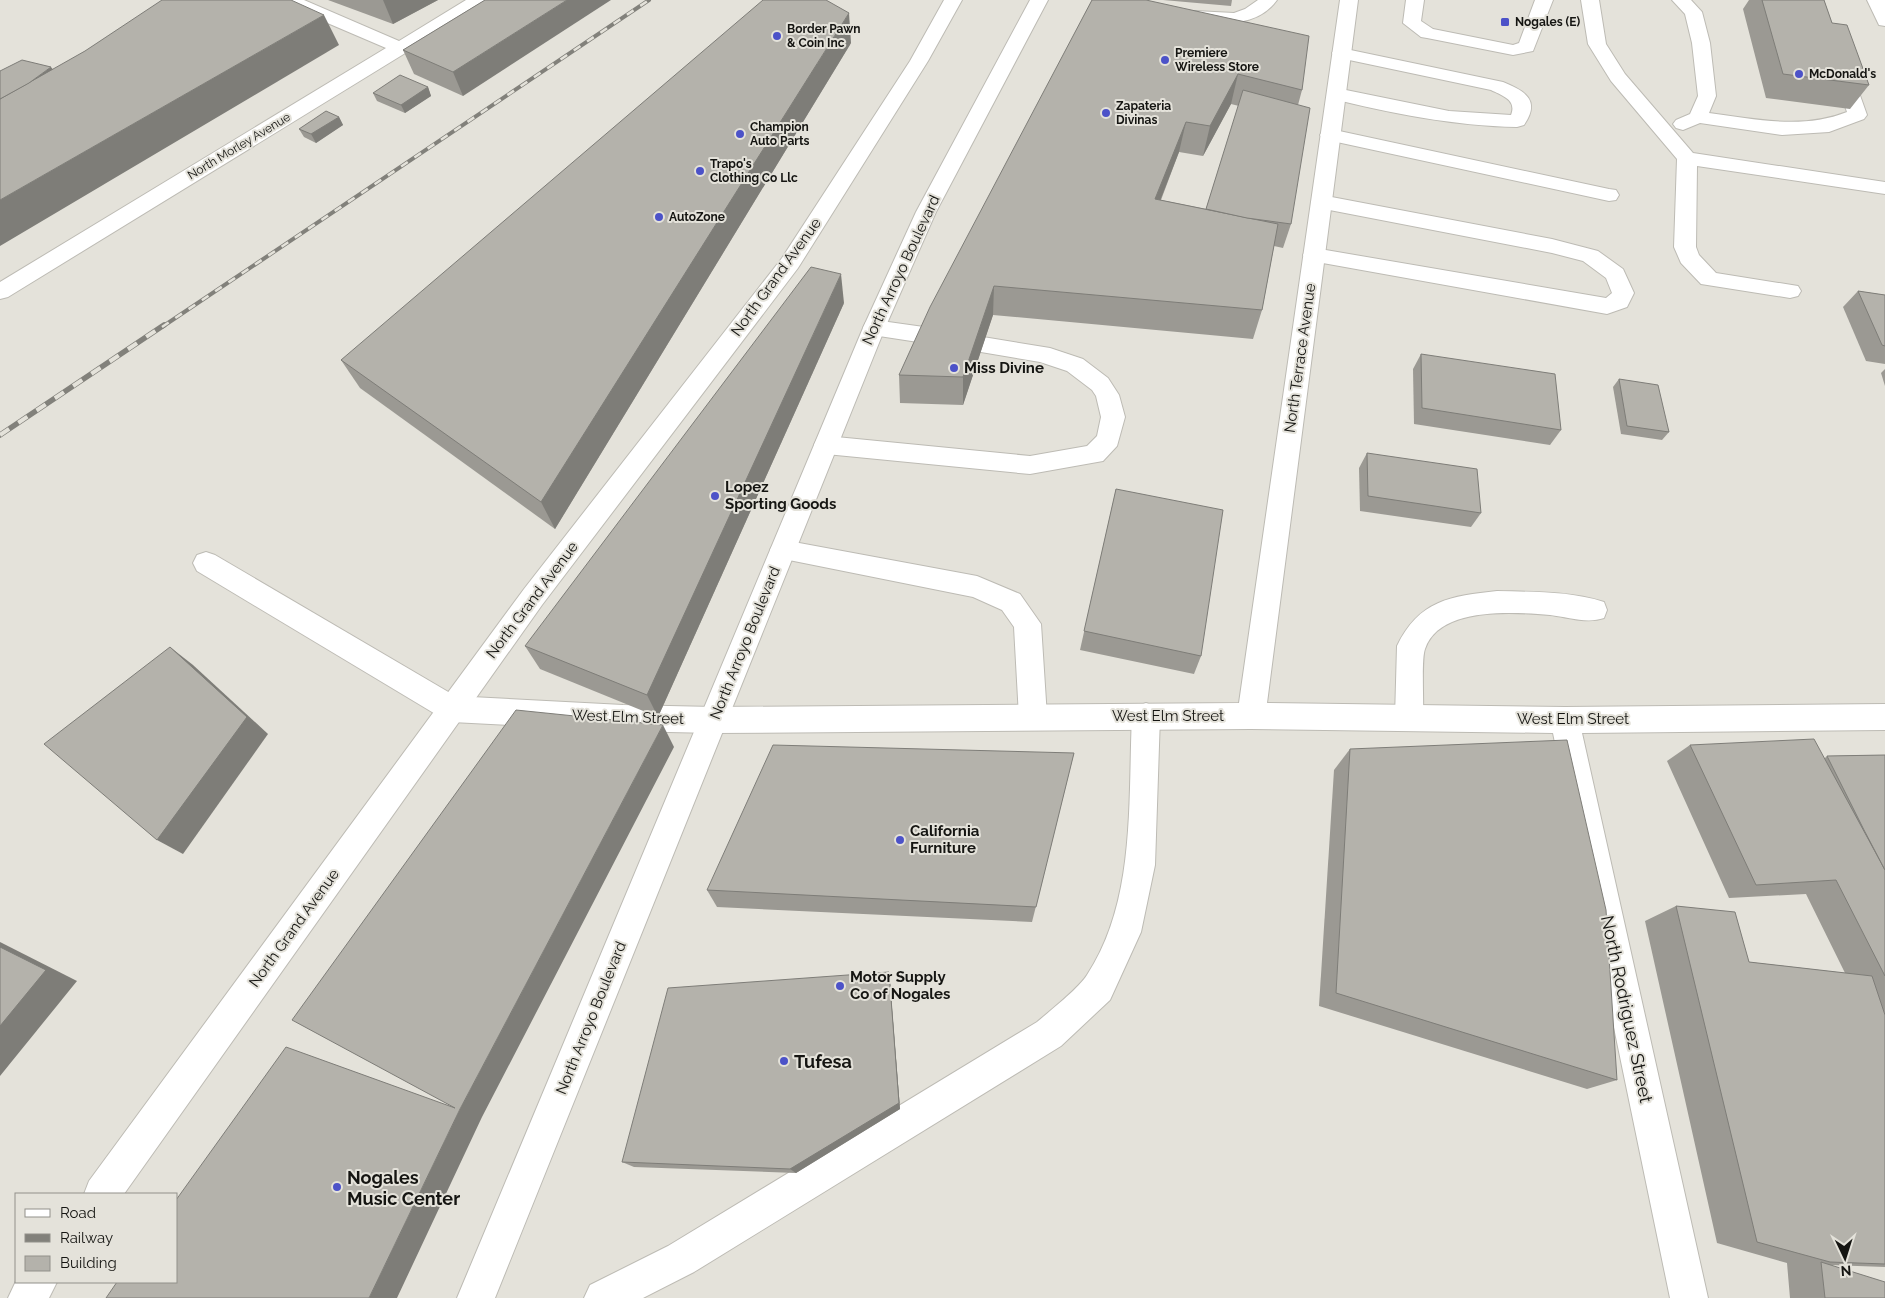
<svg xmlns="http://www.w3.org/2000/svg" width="1885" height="1298" font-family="Raleway,sans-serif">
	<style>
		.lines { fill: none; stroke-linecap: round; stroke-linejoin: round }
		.service-casing { stroke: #bdbbb4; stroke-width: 2 }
		.minor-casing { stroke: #bdbbb4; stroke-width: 2 }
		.primary-casing { stroke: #bdbbb4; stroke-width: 2 }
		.service { fill: #fff; fill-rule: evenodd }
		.minor { fill: #fff; fill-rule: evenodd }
		.primary { fill: #fff; fill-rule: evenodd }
		.rail-far1-casing { stroke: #82817b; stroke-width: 4 }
		.rail-casing { stroke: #82817b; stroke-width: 5.5 }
		.rail-far1 { stroke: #e4e2da; stroke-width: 2.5; stroke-dasharray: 8; stroke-linecap: butt }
		.rail { stroke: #e4e2da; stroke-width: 4; stroke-dasharray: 11; stroke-linecap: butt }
		.wall { fill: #9b9993; fill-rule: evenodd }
		.shaded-wall { fill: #7e7d78 }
		.building { fill: #b4b2ab; stroke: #7e7d78 }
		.poi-dot { fill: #4c52c8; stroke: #e4e2da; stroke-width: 2 }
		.labels { text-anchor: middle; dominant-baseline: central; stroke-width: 4; stroke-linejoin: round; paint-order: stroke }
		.far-poi-label { font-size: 12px; font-weight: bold; fill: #151512; stroke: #e4e2da; text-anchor: start }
		.far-street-label { font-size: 12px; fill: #151512; stroke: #e4e2da }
		.street-label { font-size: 15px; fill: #151512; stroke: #e4e2da }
		.poi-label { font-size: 15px; font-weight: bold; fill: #151512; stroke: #e4e2da; text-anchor: start }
		.near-street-label { font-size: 18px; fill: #151512; stroke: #e4e2da }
		.near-poi-label { font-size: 18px; font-weight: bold; fill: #151512; stroke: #e4e2da; text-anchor: start }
	</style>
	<rect width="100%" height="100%" fill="#e4e2da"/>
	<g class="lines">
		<g class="service-casing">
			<g id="service">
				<path d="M1258,0H1277C1258,27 1224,24 1195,21L1189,20L1186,16L1189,12L1195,11L1234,13L1245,9Z"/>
				<path d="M1406,0H1424L1421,21L1433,29L1513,45L1519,43L1535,0H1553L1533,51L1513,55L1427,38L1421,37L1403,23Z"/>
				<path d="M1581,0H1599L1606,44L1625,74L1693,153L1885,182V194L1697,166L1696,247L1699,255L1716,273L1798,286L1801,291L1798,296L1790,298L1701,284L1681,263L1674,247L1677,159L1611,81L1588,44Z"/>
				<path d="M1672,0H1691L1702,12L1710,43L1716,96L1709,113C1756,119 1802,130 1847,112L1833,70L1836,66H1848L1851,70L1867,115L1864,119L1829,132L1782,135L1700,123L1683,130L1676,128L1673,124L1676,120L1690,114L1698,96L1692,43L1685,14Z"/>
				<path d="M1341,48L1503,82C1525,91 1541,100 1524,125L1517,127C1454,126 1390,113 1329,98L1327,94L1329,90L1336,88L1449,111L1511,115C1517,100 1503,96 1491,90L1335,57L1332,53L1335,49Z"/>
				<path d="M1330,129L1609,189L1616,190L1619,195L1616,200L1609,201L1323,139L1320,135L1323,131Z"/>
				<path d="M1321,195L1552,239L1598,251L1623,269L1634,293L1627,307L1607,314L1306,260L1303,255L1306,250L1314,248L1606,298L1612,293L1606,278L1583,261L1552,253L1314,207L1311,202L1314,197Z"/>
				<path d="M874,320L931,328L939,330L942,336L939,342L931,344L866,334L863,328L866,322Z"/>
				<path d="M983,337L1050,348L1083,359L1108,378L1119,395L1125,417L1117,446L1103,461L1030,474L826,454L817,451L814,445L817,439L826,436L1030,456L1087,446L1097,436L1101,417L1096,396L1092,390L1067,371L1040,362L975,351L972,345L975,339Z"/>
				<path d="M783,540L977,576L1020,594L1041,624L1047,717L1043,726L1033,730L1023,726L1019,717L1014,627L1002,610L973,597L774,557L770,550L774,543Z"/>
				<path d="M206,552L215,555L462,700L466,709L462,718L452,722L442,718L197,571L193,563L197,555Z"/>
				<path d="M1497,591C1532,592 1570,591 1604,602L1607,610L1604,618C1587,624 1568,617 1550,615C1515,612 1439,606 1425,649C1421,659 1424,704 1423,718L1419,727L1409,731L1399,727L1395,718L1397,646C1419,600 1451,596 1497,591Z"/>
				<path d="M1146,703L1156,707L1160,716L1155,865L1141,932L1110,1000L1061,1046L694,1272L643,1298H584L590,1285L668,1246L1037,1022C1051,1010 1078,989 1087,975C1136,901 1128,801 1132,716L1136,707Z"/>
			</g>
		</g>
		<g class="minor-casing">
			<g id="minor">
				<path d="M280,0H304L399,41L466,0H487L407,52L8,297L0,299V282L386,48L283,4Z"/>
				<path d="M1340,0H1358L1267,703L1565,707L1885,704V730L1582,733L1708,1298H1670L1553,733L1251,729L714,733L623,731L452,722L442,718L438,709L442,700L452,696L623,705L714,707L1239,703Z"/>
				<path d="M1867,0H1885V26L1879,25Z"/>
			</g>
		</g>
		<g class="primary-casing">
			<g id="primary">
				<path d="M944,0H962L928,61L798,268L542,605L124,1194H84L89,1181L524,589L782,258L910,61Z"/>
				<path d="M1030,0H1048L936,212L885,328L495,1298H457L863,328L916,212Z"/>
				<path d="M16,1281V1282H57L49,1298H8Z"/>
			</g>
		</g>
		<use href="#service" class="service"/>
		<use href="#minor" class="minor"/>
		<use href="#primary" class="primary"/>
		<g class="rail-far1-casing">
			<path id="rail-far1" d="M162,327L649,0"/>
		</g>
		<g class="rail-casing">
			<path id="rail" d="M0,435L164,325"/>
		</g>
		<use href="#rail-far1" class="rail-far1"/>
		<use href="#rail" class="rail"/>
	</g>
	<g class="wall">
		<path d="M328,0H438L393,24Z"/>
		<path d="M485,0L463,96L414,74L403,50Z"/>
		<path d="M1092,0L1302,90L1298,105L1291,224L1283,248L1274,246L1262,310L1253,339L993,315L963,405L900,403L899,375ZM1231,104L1239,106L1206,209L1161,200L1179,152L1203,156Z"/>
		<path d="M1163,0H1232L1231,6Z"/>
		<path d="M1749,0H1824L1832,23L1869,85L1850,109L1766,98L1743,9Z"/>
		<path d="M851,43L555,529L360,388L341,360Z"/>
		<path d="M428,87L431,96L405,113L377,101L373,93Z"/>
		<path d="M339,117L343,125L316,143L304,137L299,129Z"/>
		<path d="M1858,291L1885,295V364L1866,361L1843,307Z"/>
		<path d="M844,303L658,717L540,669L525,646Z"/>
		<path d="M1421,354L1561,430L1550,445L1414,424L1413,369Z"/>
		<path d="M1885,369V386L1881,373Z"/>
		<path d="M1619,379L1669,432L1662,440L1621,434L1613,387Z"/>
		<path d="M1367,453L1481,513L1471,527L1360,511L1359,468Z"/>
		<path d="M1116,489L1201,656L1194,674L1080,650Z"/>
		<path d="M1690,745L1825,758L1827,756L1885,755V1267L1830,1265L1885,1298H1790L1787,1263L1717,1243L1645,921L1676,906L1749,962L1845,973L1806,894L1729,898L1667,761Z"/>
		<path d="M1350,749L1617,1080L1587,1089L1319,1006L1334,770Z"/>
		<path d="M1074,753L1032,922L717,907L707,890Z"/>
		<path d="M890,983L900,1109L796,1173L634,1167L622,1162Z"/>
	</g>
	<g class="shaded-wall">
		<path d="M383,0H438L393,24Z"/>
		<path d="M567,0H611L463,96L453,72Z"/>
		<path d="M849,13L851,43L555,529L541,502Z"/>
		<path d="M324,15L339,45L0,246V200Z"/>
		<path d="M51,67L63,83L0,104Z"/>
		<path d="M1238,74L1231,104L1203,156L1210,126Z"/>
		<path d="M428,87L431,96L405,113L401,105Z"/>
		<path d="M339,117L343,125L316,143L311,134Z"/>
		<path d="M1186,122L1179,152L1149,229L1155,199Z"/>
		<path d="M841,274L844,303L658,717L647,695Z"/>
		<path d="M994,286L993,315L963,405V377Z"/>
		<path d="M170,647L193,665L268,734L183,854L157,840Z"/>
		<path d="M663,725L674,747L482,1117L397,1298H369L460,1109Z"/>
		<path d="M0,942L77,981L0,1076Z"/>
		<path d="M889,972L890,983L900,1109L796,1173L790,1169Z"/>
	</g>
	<g class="building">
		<path d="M162,0H291L324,15L0,200V99L85,51Z"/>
		<path d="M485,0H567L453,72L403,50Z"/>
		<path d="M763,0H826L849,13L541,502L341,360Z"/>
		<path d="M1092,0H1146L1309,36L1302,90L1238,74L1210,126L1186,122L1155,199L1278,224L1262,310L994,286L963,377L899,375L930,307Z"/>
		<path d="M1762,0H1824L1832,23L1847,25L1869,85L1783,74Z"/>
		<path d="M22,60L51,67L29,83L0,99V71Z"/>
		<path d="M400,75L428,87L401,105L373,93Z"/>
		<path d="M1243,90L1310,108L1291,224L1247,218L1206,209Z"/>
		<path d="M326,111L339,117L311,134L299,129Z"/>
		<path d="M811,267L841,274L647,695L525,646Z"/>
		<path d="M1858,291L1885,295V346L1882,345Z"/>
		<path d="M1421,354L1555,374L1561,430L1422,408Z"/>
		<path d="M1619,379L1658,385L1669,432L1627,426Z"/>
		<path d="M1367,453L1477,469L1481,513L1368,496Z"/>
		<path d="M1116,489L1223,510L1201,656L1084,631Z"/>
		<path d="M170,647L247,717L157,840L44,744Z"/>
		<path d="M516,710L663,725L460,1109L369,1298H106L117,1282H176V1200L286,1047L455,1108L292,1020Z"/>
		<path d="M1814,739L1885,870V976L1836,880L1756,885L1690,745Z"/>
		<path d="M1567,740L1606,910L1617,1080L1336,993L1350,749Z"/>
		<path d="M773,745L1074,753L1036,907L707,890Z"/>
		<path d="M1885,755V870L1864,830L1827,756Z"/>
		<path d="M1676,906L1735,912L1749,962L1872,976L1885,1015V1264L1830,1262L1757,1242Z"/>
		<path d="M0,947L46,970L0,1026Z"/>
		<path d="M889,972L899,1103L790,1169L622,1162L668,988Z"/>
		<path d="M1821,1262L1885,1282V1298H1825Z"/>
	</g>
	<g class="poi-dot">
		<rect x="1500" y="17" width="10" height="10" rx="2.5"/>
		<circle cx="777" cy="36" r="5"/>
		<circle cx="1165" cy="60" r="5"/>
		<circle cx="1799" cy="74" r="5"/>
		<circle cx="1106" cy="113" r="5"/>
		<circle cx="740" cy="134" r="5"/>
		<circle cx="700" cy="171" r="5"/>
		<circle cx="659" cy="217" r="5"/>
		<circle cx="954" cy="368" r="5"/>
		<circle cx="715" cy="496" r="5"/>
		<circle cx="900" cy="840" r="5"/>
		<circle cx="840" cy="986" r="5"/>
		<circle cx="784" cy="1061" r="5"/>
		<circle cx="337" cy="1187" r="5"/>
	</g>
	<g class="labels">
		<g class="far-poi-label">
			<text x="1515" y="22">Nogales (E)</text>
			<text x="787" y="29">Border Pawn<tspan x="787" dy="14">&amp; Coin Inc</tspan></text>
			<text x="1175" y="53">Premiere<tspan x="1175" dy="14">Wireless Store</tspan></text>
			<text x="1809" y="74">McDonald's</text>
			<text x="1116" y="106">Zapateria<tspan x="1116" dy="14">Divinas</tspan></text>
			<text x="750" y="127">Champion<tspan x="750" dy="14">Auto Parts</tspan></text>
			<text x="710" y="164">Trapo's<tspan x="710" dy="14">Clothing Co Llc</tspan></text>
			<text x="669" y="217">AutoZone</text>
		</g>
		<g class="far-street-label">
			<text transform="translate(239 146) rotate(-31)">North Morley Avenue</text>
		</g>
		<g class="street-label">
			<text transform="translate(901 270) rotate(-65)">North Arroyo Boulevard</text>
			<text transform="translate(776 277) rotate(-54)">North Grand Avenue</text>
			<text transform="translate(1300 358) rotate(-82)">North Terrace Avenue</text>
			<text transform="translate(532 600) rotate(-53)">North Grand Avenue</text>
			<text transform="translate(745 643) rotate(-68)">North Arroyo Boulevard</text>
			<text x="1168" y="716">West Elm Street</text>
			<text transform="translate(628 717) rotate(2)">West Elm Street</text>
			<text x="1573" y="719">West Elm Street</text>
			<text transform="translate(294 928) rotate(-54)">North Grand Avenue</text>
			<text transform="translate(591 1018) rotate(-68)">North Arroyo Boulevard</text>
		</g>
		<g class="poi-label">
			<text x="964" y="368">Miss Divine</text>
			<text x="725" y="487">Lopez<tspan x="725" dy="17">Sporting Goods</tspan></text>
			<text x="910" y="831">California<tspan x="910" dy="17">Furniture</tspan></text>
			<text x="850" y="977">Motor Supply<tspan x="850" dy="17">Co of Nogales</tspan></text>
		</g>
		<g class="near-street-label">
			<text transform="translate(1627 1009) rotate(78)">North Rodriguez Street</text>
		</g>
		<g class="near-poi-label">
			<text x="794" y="1061">Tufesa</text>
			<text x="347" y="1177">Nogales<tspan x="347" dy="21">Music Center</tspan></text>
		</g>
	</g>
	<rect x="15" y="1193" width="162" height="90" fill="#e4e2da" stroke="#91908a"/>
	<rect x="25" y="1209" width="25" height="8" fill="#ffffff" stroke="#91908a"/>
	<text x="60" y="1218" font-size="15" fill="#151512">Road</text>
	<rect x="25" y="1234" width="25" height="8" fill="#82817b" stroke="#91908a"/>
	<text x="60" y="1243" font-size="15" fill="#151512">Railway</text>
	<rect x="25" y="1256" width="25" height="15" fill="#b4b2ab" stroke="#91908a"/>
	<text x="60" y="1268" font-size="15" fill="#151512">Building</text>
	<g transform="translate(1845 1258) rotate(176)" stroke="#e4e2da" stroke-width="4" paint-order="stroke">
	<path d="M0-4L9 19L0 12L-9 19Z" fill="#151512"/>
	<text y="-8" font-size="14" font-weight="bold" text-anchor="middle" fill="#151512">N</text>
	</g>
</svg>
